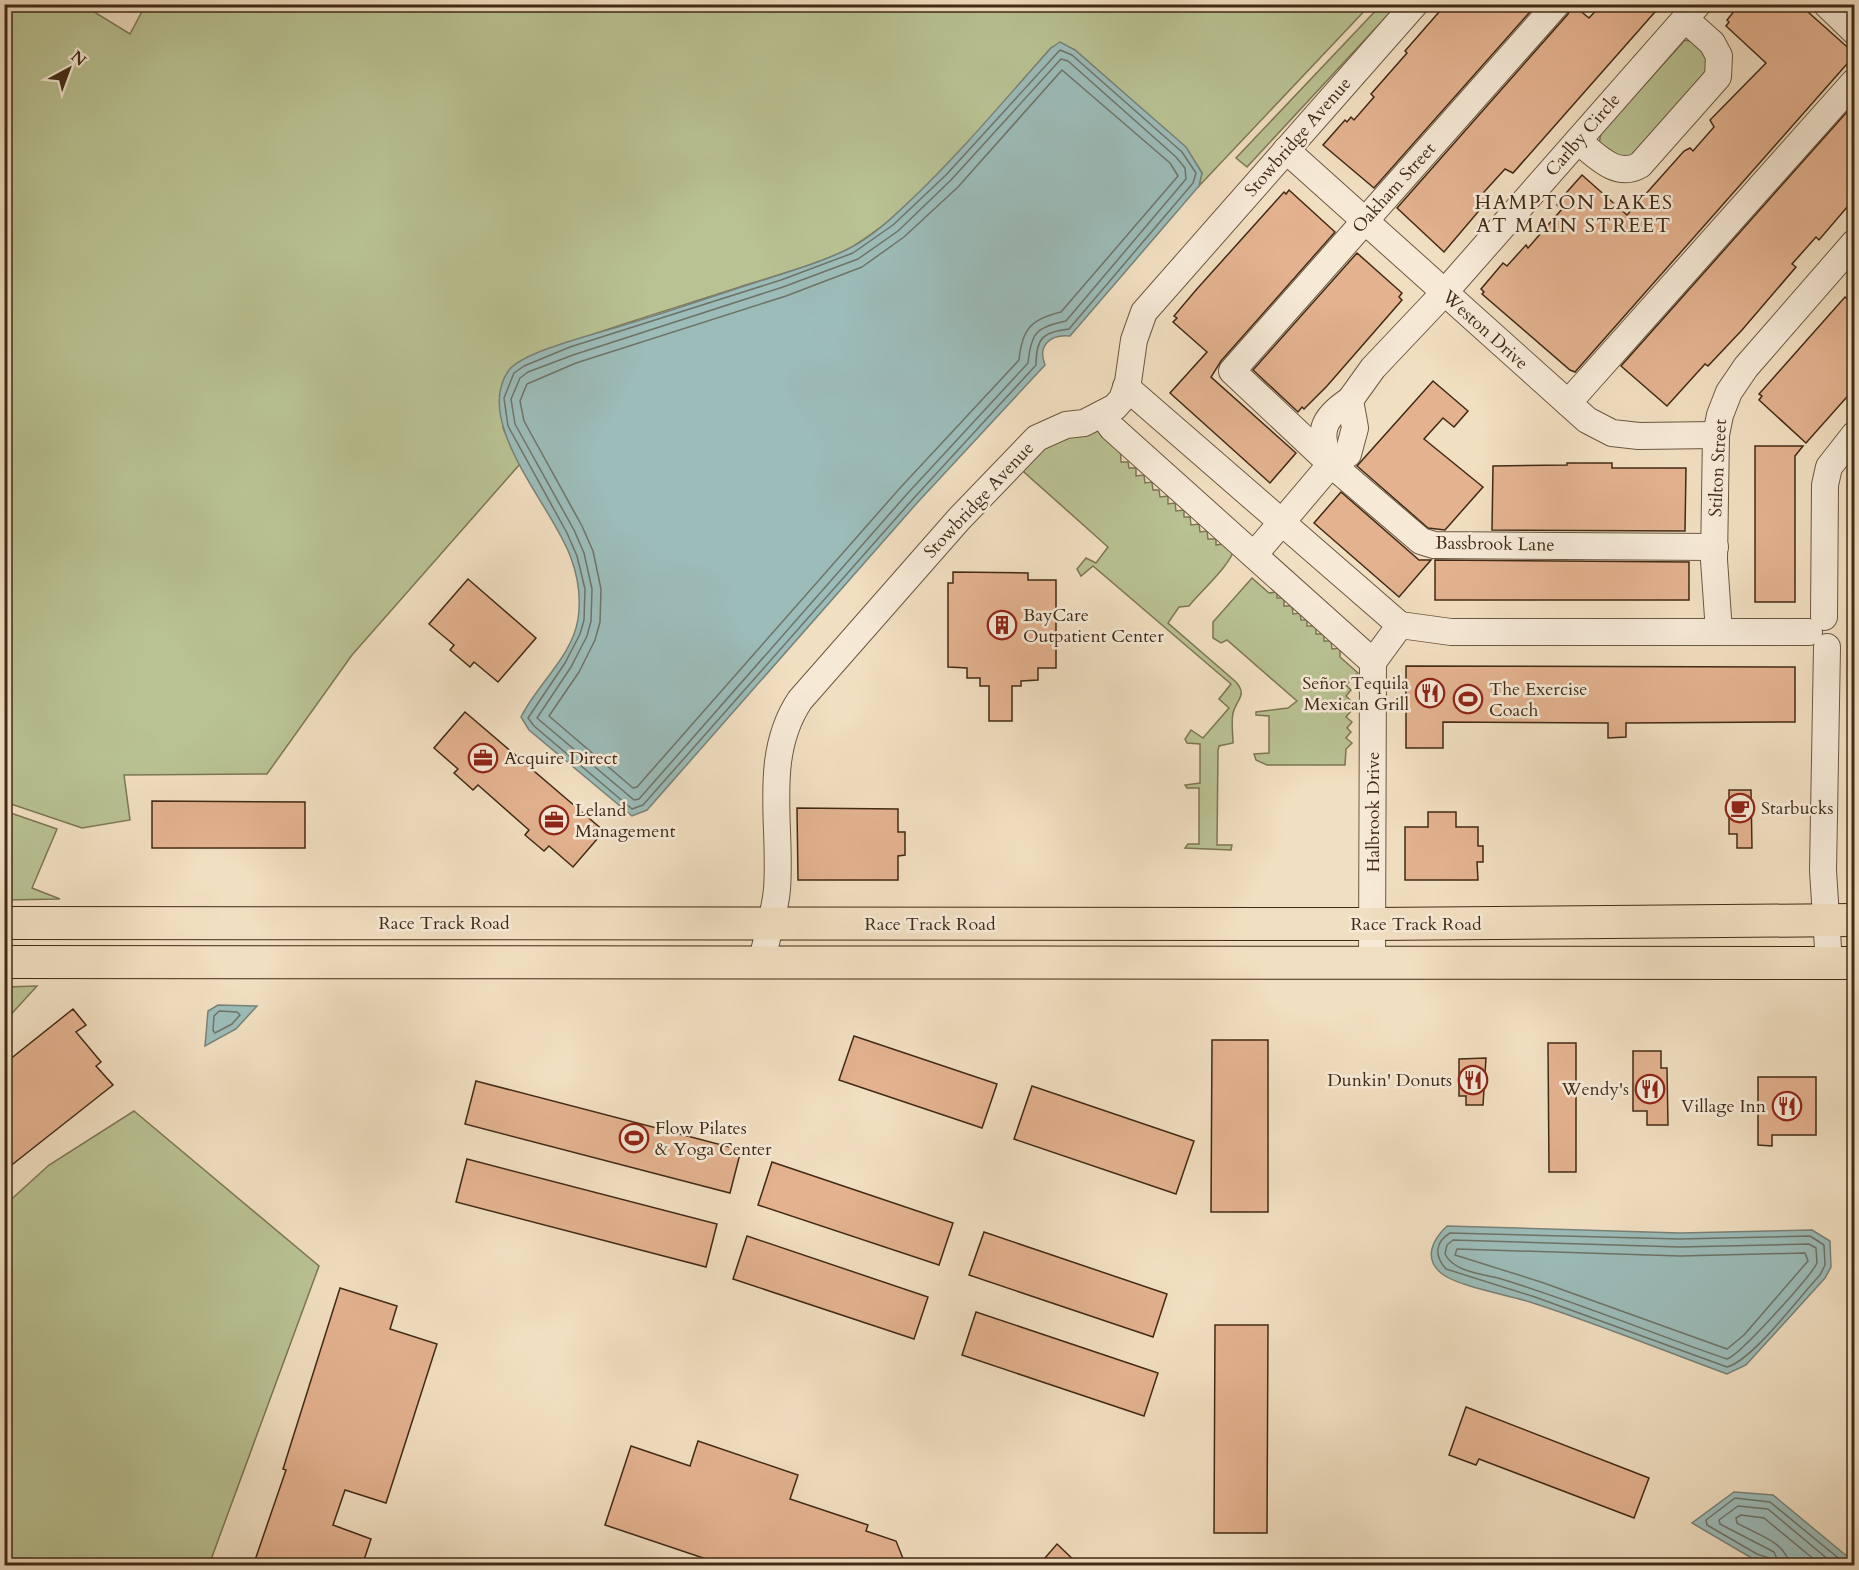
<svg xmlns="http://www.w3.org/2000/svg" width="1859" height="1570" font-family="Cardo,serif">
	<style>
		.green { fill: #b9c293; stroke: #7d7654; stroke-width: 1.5 }
		.water { fill: #9cbcb9; stroke: #788278; stroke-width: 1.5 }
		.lines { fill: none; stroke-linecap: round; stroke-linejoin: round }
		.shore { stroke: #6e7368; stroke-width: 1.5 }
		.building { fill: #e4b28f; stroke: #412a16; stroke-width: 1.5 }
		.minor-casing { stroke: #6d5741; stroke-width: 28 }
		.major-casing { stroke: #412a16; stroke-width: 34 }
		.minor { stroke: #f6ead7; stroke-width: 26 }
		.major { stroke: #f1dfc1; stroke-width: 32 }
		.labels { text-anchor: middle; dominant-baseline: central; stroke-width: 5; stroke-linejoin: round; paint-order: stroke }
		.street-label { font-size: 18px; fill: #412a16; stroke: #f6ead7 }
		.poi-label { font-size: 18px; fill: #412a16; stroke: #f6ead7; text-anchor: start }
		.neighbourhood-label { font-size: 20px; letter-spacing: 1.5px; fill: #412a16; stroke: #f6ead7 }
	</style>
	<rect width="100%" height="100%" fill="#f1dfc1"/>
	<filter id="stains"><feTurbulence type="fractalNoise" baseFrequency=".00333" numOctaves="4"/><feColorMatrix values="0 0 0 0 .2 0 0 0 0 .09 0 0 0 0 .02 0 0 0 .5 -.17"/></filter>
	<radialGradient id="worn" r=".72"><stop offset=".6" stop-color="#630" stop-opacity="0"/><stop offset="1" stop-color="#630" stop-opacity=".3"/></radialGradient>
	<g class="green">
		<path d="M146,4L1370,5L1199,186L1202,173L1186,148L1075,50L1060,43L1051,48C990,116 931,198 852,247C828,261 778,275 749,284C673,309 595,331 521,361L503,428L520,464L352,655L267,774L124,775L130,820L82,828L5,802V5H83L130,34Z"/>
		<path d="M1381,5H1397L1247,167L1236,158Z"/>
		<path d="M1685,40L1694,42L1710,56V68L1627,161L1599,144L1601,133Z"/>
		<path d="M1098,430L1120,442L1121,462H1128L1129,468H1136V476L1144,475L1145,483L1152,482L1153,490H1159L1160,497L1168,496V504L1175,503L1176,511L1184,510V517H1190L1191,525L1199,524L1200,532L1207,531L1208,539H1216V545L1222,544L1223,537L1234,548C1233,563 1199,593 1189,606L1179,607L1168,623L1236,682C1248,696 1236,699 1233,713C1231,722 1233,734 1233,743L1219,746L1218,750L1217,845H1232L1231,850L1185,848L1188,844H1199V788H1187L1185,785L1200,783V744L1187,743L1185,739L1191,730L1203,738L1229,708L1219,699L1231,684L1093,566L1081,576L1077,569L1086,558L1096,563L1108,547L1024,472L1023,468C1047,440 1063,438 1098,430Z"/>
		<path d="M1252,578L1269,593L1277,592V598H1284V606H1292L1293,614L1300,613L1301,620H1307V626H1316V634H1324V641H1331L1332,649L1340,648V657L1358,673L1346,685L1351,690L1346,696L1352,702L1347,707L1351,711L1346,717L1352,722L1347,728L1351,732L1346,738L1352,743L1346,749L1345,765H1267L1256,760L1254,754L1269,753V716L1256,715V712L1288,708L1297,701L1227,640L1221,643L1213,638V622Z"/>
		<path d="M5,811L57,829L32,888L60,899L5,900Z"/>
		<path d="M37,986L5,1021V987Z"/>
		<path d="M134,1111L319,1266L209,1565H5V1205L49,1165Z"/>
	</g>
	<g class="water">
		<path d="M1060,42L1075,50L1186,147L1202,173L1199,186L1070,336C1051,334 1037,345 1045,365L917,503L647,810L632,816L529,730L521,717C537,684 572,657 578,619C581,599 578,577 571,558C554,508 471,422 509,370C524,351 599,333 624,325C669,312 713,296 757,282C787,272 821,263 850,248C874,236 895,215 914,197C963,150 1006,98 1051,48Z"/>
		<path d="M218,1005L257,1006L236,1029L205,1046L208,1011Z"/>
		<path d="M1447,1226L1680,1233L1812,1230L1830,1241L1831,1267L1825,1278L1746,1365L1727,1374C1662,1350 1598,1324 1533,1303C1510,1295 1458,1287 1441,1273C1423,1258 1433,1239 1447,1226Z"/>
		<path d="M1734,1492L1773,1495L1854,1562V1565H1776L1755,1560L1692,1523Z"/>
	</g>
	<g class="lines">
		<g class="shore">
			<path d="M1060,50L1072,55L1182,152L1196,173L1193,183L1069,329C1042,332 1036,339 1036,365L913,499L643,805L632,809L534,726L528,718L565,663L580,634L584,620L585,589L577,556L567,533L508,426L504,398L514,373L524,366L570,347L781,280L853,253L893,225L946,175Z"/>
			<path d="M1061,59L1068,61L1176,157L1185,168L1186,179L1066,321C1036,327 1031,333 1028,363L907,494L639,799L634,800L537,718L571,667L587,636L591,621L592,589L584,553L574,530L515,424L511,399L520,378L528,372L573,355L783,287L858,259L898,231L951,180Z"/>
			<path d="M1062,70L1170,163L1178,176L1061,312C1031,319 1022,329 1019,360L900,488L637,787L633,788L549,716L579,672L595,640L600,622L601,589L593,551L582,526L524,421L520,401L527,384L576,363L786,296L862,267L904,237L958,187Z"/>
			<path d="M219,1011L237,1012L240,1015L232,1024L215,1033L213,1030L214,1016Z"/>
			<path d="M1450,1233L1680,1239L1810,1236L1824,1245L1825,1265L1820,1275C1799,1297 1753,1360 1727,1367L1535,1297L1446,1269C1434,1256 1435,1242 1450,1233Z"/>
			<path d="M1453,1240L1680,1247L1809,1244L1816,1248L1817,1263C1811,1276 1739,1356 1727,1359C1650,1333 1575,1301 1498,1278C1481,1274 1453,1271 1445,1254L1447,1245Z"/>
			<path d="M1457,1249L1680,1256L1805,1253L1808,1261L1744,1335L1727,1349L1541,1282L1455,1255Z"/>
			<path d="M1772,1566L1769,1558L1757,1554L1707,1525L1706,1520L1735,1498L1770,1502L1848,1566"/>
			<path d="M1780,1566L1774,1552L1720,1524L1719,1520L1738,1506L1768,1509L1836,1566"/>
			<path d="M1789,1566C1788,1542 1755,1534 1737,1523L1736,1518L1741,1515L1764,1518L1822,1566"/>
		</g>
	</g>
	<g class="building">
		<path d="M1446,4H1537L1374,188L1323,145L1345,120L1347,122L1351,117L1354,120L1374,97L1371,94L1407,53L1405,51Z"/>
		<path d="M1572,4L1589,18L1602,4H1662L1513,173L1505,169L1484,192L1489,199L1444,252L1397,208L1568,14Z"/>
		<path d="M1740,4H1799L1854,53V56L1575,372L1570,370L1482,294L1484,292L1481,289L1503,263L1507,266L1526,245L1528,248L1562,209L1557,205L1559,201L1582,175L1627,215L1684,151L1690,148L1693,151L1714,127L1710,120L1766,63L1726,26L1729,22L1727,20Z"/>
		<path d="M1854,104V199L1819,240L1816,237L1792,264L1796,267L1742,330L1708,366L1705,364L1667,406L1621,366Z"/>
		<path d="M1289,190L1335,232L1221,361L1211,377L1296,453L1270,483L1170,393L1207,352L1173,322L1177,318L1174,316L1196,290L1284,192L1286,194Z"/>
		<path d="M1357,253L1402,293L1399,297L1402,300L1327,386L1304,409L1302,407L1298,412L1253,370Z"/>
		<path d="M1845,297L1854,305V389L1806,443L1759,400L1762,396L1759,394Z"/>
		<path d="M1433,381L1468,411L1454,427L1443,418L1424,439L1483,487L1445,530L1428,528L1357,466Z"/>
		<path d="M1755,446H1803L1795,456V602H1755Z"/>
		<path d="M1567,463H1612V468H1686L1685,531L1492,530L1493,466L1567,465Z"/>
		<path d="M1341,492L1419,560H1431L1399,597L1314,523Z"/>
		<path d="M1435,560L1689,562V600H1435Z"/>
		<path d="M953,572L1028,573V580H1056V668H1038V680L1021,681V686H1012V721H989V686H980V678H967V668L948,667V583H953Z"/>
		<path d="M468,579L536,638L498,682L474,662L470,667L450,650L454,645L429,624Z"/>
		<path d="M1406,666L1795,667V722L1626,723V737L1608,738V723L1443,722V748H1406Z"/>
		<path d="M465,712L604,831L573,867L549,846L544,851L525,835L529,830L478,785L473,790L454,773L458,769L434,748Z"/>
		<path d="M1729,790H1751L1752,848H1737V834H1729Z"/>
		<path d="M152,801L305,802V848H152Z"/>
		<path d="M797,808L898,809V832H905V855L898,856V880H798Z"/>
		<path d="M1428,812H1456V827H1478V846H1483V862H1477L1478,880H1405V827H1428Z"/>
		<path d="M73,1009L86,1025L76,1032L101,1062L96,1066L113,1085L4,1171V1064Z"/>
		<path d="M854,1036L997,1084L982,1128L839,1080Z"/>
		<path d="M1212,1040H1268V1212H1211Z"/>
		<path d="M1548,1043H1576V1172H1549Z"/>
		<path d="M1633,1051H1661V1068H1667L1668,1125H1647V1111H1633Z"/>
		<path d="M1486,1058L1483,1105H1466V1096H1459V1059Z"/>
		<path d="M1758,1077H1816V1135H1772V1146L1758,1145Z"/>
		<path d="M476,1081L741,1150L730,1193L465,1124Z"/>
		<path d="M1032,1086L1194,1141L1176,1194L1014,1139Z"/>
		<path d="M467,1159L717,1224L706,1267L456,1202Z"/>
		<path d="M772,1162L953,1223L939,1265L758,1205Z"/>
		<path d="M984,1232L1167,1294L1153,1337L969,1275Z"/>
		<path d="M747,1236L928,1297L914,1339L733,1279Z"/>
		<path d="M340,1288L397,1306L390,1329L437,1344L386,1503L345,1490L333,1525L371,1539L362,1566H253L286,1470L283,1469Z"/>
		<path d="M976,1312L1158,1373L1144,1416L962,1355Z"/>
		<path d="M1215,1325H1268L1267,1533H1214Z"/>
		<path d="M1466,1407L1649,1478L1634,1518L1479,1459L1476,1465L1449,1455Z"/>
		<path d="M698,1441L798,1475L790,1499L868,1525L866,1531L896,1541L906,1566H727L605,1525L631,1446L690,1466Z"/>
		<path d="M1057,1544L1080,1566H1038Z"/>
	</g>
	<g class="lines">
		<g class="minor-casing">
			<g id="minor">
				<path d="M1557,4L1232,371L1331,464L1421,541L1434,545L1715,547"/>
				<path d="M1826,4L1854,31"/>
				<path d="M1578,141C1596,155 1616,179 1640,165L1718,77L1719,56L1712,43L1685,19"/>
				<path d="M1286,150L1587,420L1612,433L1639,436L1716,435"/>
				<path d="M1126,387L1400,625"/>
				<path d="M1568,403L1854,82"/>
				<path d="M1102,414L1112,428L1373,662"/>
				<path d="M1330,463C1318,432 1321,419 1350,400"/>
				<path d="M1254,555L1331,464L1348,454L1355,428L1350,400L1373,368L1444,293L1698,4"/>
				<path d="M1824,617L1825,485L1829,467L1854,435"/>
				<path d="M1719,632L1714,560L1716,435L1720,415L1729,392L1746,367L1854,243"/>
				<path d="M1827,647L1823,871L1829,963"/>
				<path d="M1373,662L1400,625L1451,632H1809"/>
				<path d="M762,962C766,938 775,913 777,889C782,825 762,757 800,700L959,519L1037,438L1066,425L1084,423L1115,407L1122,399L1128,382L1134,340L1144,312L1415,4"/>
				<path d="M1372,962L1373,662"/>
			</g>
		</g>
		<g class="major-casing">
			<g id="major">
				<path d="M4,923L1373,924L1854,920"/>
				<path d="M4,962L1854,963"/>
			</g>
		</g>
		<use href="#minor" class="minor"/>
		<use href="#major" class="major"/>
	</g>
	<defs>
		<g id="building-ring" transform="scale(1.5)"><circle r="9.5" fill="#f6ead7" stroke="#8f2418" stroke-width="1.5"/><path d="M-4-6H4V6H1V3H-1V6H-4ZM-2.5-4.3h1.7v1.8h-1.7ZM.8-4.3h1.7v1.8H.8ZM-2.5-1h1.7V.8h-1.7ZM.8-1h1.7V.8H.8Z" fill="#8f2418"/></g>
		<g id="restaurant-ring" transform="scale(1.5)"><circle r="9.5" fill="#f6ead7" stroke="#8f2418" stroke-width="1.5"/><path d="M-5-6h1v4h1v-4h1v4h1v-4h1v5L-1.5 .5V6h-2V.5L-5-1ZM5-6V6H3V1.5H1.5Q1.5-4 5-6Z" fill="#8f2418"/></g>
		<g id="stadium-ring" transform="scale(1.5)"><circle r="9.5" fill="#f6ead7" stroke="#8f2418" stroke-width="1.5"/><path d="M0-5a6.5 5 0 1 0 0 10a6.5 5 0 1 0 0-10ZM-3.5-1.8h7v3.6h-7Z" fill="#8f2418"/></g>
		<g id="office-ring" transform="scale(1.5)"><circle r="9.5" fill="#f6ead7" stroke="#8f2418" stroke-width="1.5"/><path d="M-6-3h4V-5.5h4V-3h4V5H-6ZM-1-4.5V-3h2v-1.5ZM-6 0V1H6V0Z" fill="#8f2418"/></g>
		<g id="cafe-ring" transform="scale(1.5)"><circle r="9.5" fill="#f6ead7" stroke="#8f2418" stroke-width="1.5"/><path d="M-5.5-4.5H6V0H3Q3 3.5 0 3.5H-2.5Q-5.5 3.5-5.5 0ZM3-3.2v2h1.7v-2ZM-6 4.5H4V6H-6Z" fill="#8f2418"/></g>
	</defs>
	<g fill-rule="evenodd">
		<use href="#building-ring" x="1002" y="625"/>
		<use href="#restaurant-ring" x="1430" y="693"/>
		<use href="#stadium-ring" x="1468" y="699"/>
		<use href="#office-ring" x="483" y="758"/>
		<use href="#cafe-ring" x="1740" y="808"/>
		<use href="#office-ring" x="554" y="820"/>
		<use href="#restaurant-ring" x="1473" y="1080"/>
		<use href="#restaurant-ring" x="1650" y="1089"/>
		<use href="#restaurant-ring" x="1787" y="1106"/>
		<use href="#stadium-ring" x="634" y="1138"/>
	</g>
	<g class="labels">
		<g class="street-label">
			<text transform="translate(1583 135) rotate(-49)">Carlby Circle</text>
			<text transform="translate(1298 137) rotate(-49)">Stowbridge Avenue</text>
			<text transform="translate(1394 188) rotate(-48)">Oakham Street</text>
			<text transform="translate(1485 330) rotate(42)">Weston Drive</text>
			<text transform="translate(1718 468) rotate(-87)">Stilton Street</text>
			<text transform="translate(979 500) rotate(-47)">Stowbridge Avenue</text>
			<text transform="translate(1495 544) rotate(1)">Bassbrook Lane</text>
			<text transform="translate(1373 812) rotate(-90)">Halbrook Drive</text>
			<text x="444" y="923">Race Track Road</text>
			<text x="930" y="924">Race Track Road</text>
			<text x="1416" y="924">Race Track Road</text>
		</g>
		<g class="poi-label">
			<text x="1023" y="615">BayCare<tspan x="1023" dy="21">Outpatient Center</tspan></text>
			<text x="1409" y="683" text-anchor="end">Señor Tequila<tspan x="1409" dy="21">Mexican Grill</tspan></text>
			<text x="1489" y="689">The Exercise<tspan x="1489" dy="21">Coach</tspan></text>
			<text x="504" y="758">Acquire Direct</text>
			<text x="1761" y="808">Starbucks</text>
			<text x="575" y="810">Leland<tspan x="575" dy="21">Management</tspan></text>
			<text x="1452" y="1080" text-anchor="end">Dunkin' Donuts</text>
			<text x="1629" y="1089" text-anchor="end">Wendy's</text>
			<text x="1766" y="1106" text-anchor="end">Village Inn</text>
			<text x="655" y="1128">Flow Pilates<tspan x="655" dy="21">&amp; Yoga Center</tspan></text>
		</g>
		<g class="neighbourhood-label">
			<text x="1574" y="202">HAMPTON LAKES<tspan x="1574" dy="23">AT MAIN STREET</tspan></text>
		</g>
	</g>
	<rect width="1859" height="1570" fill="none" stroke="#f1dfc1" stroke-width="24"/>
	<rect x="6" y="6" width="1847" height="1558" fill="none" stroke="#412a16" stroke-width="3"/>
	<rect x="12" y="12" width="1835" height="1546" fill="none" stroke="#412a16" stroke-width="1.5"/>
	<g transform="translate(69 69) rotate(41)" stroke="#f6ead7" stroke-width="4.5" paint-order="stroke">
	<path d="M0-4.5L10 22L0 15L-10 22Z" fill="#412a16"/>
	<text y="-9" font-size="16" font-weight="bold" text-anchor="middle" fill="#412a16">N</text>
	</g>
	<rect width="100%" height="100%" filter="url(#stains)"/>
	<rect width="100%" height="100%" fill="url(#worn)"/>
</svg>
